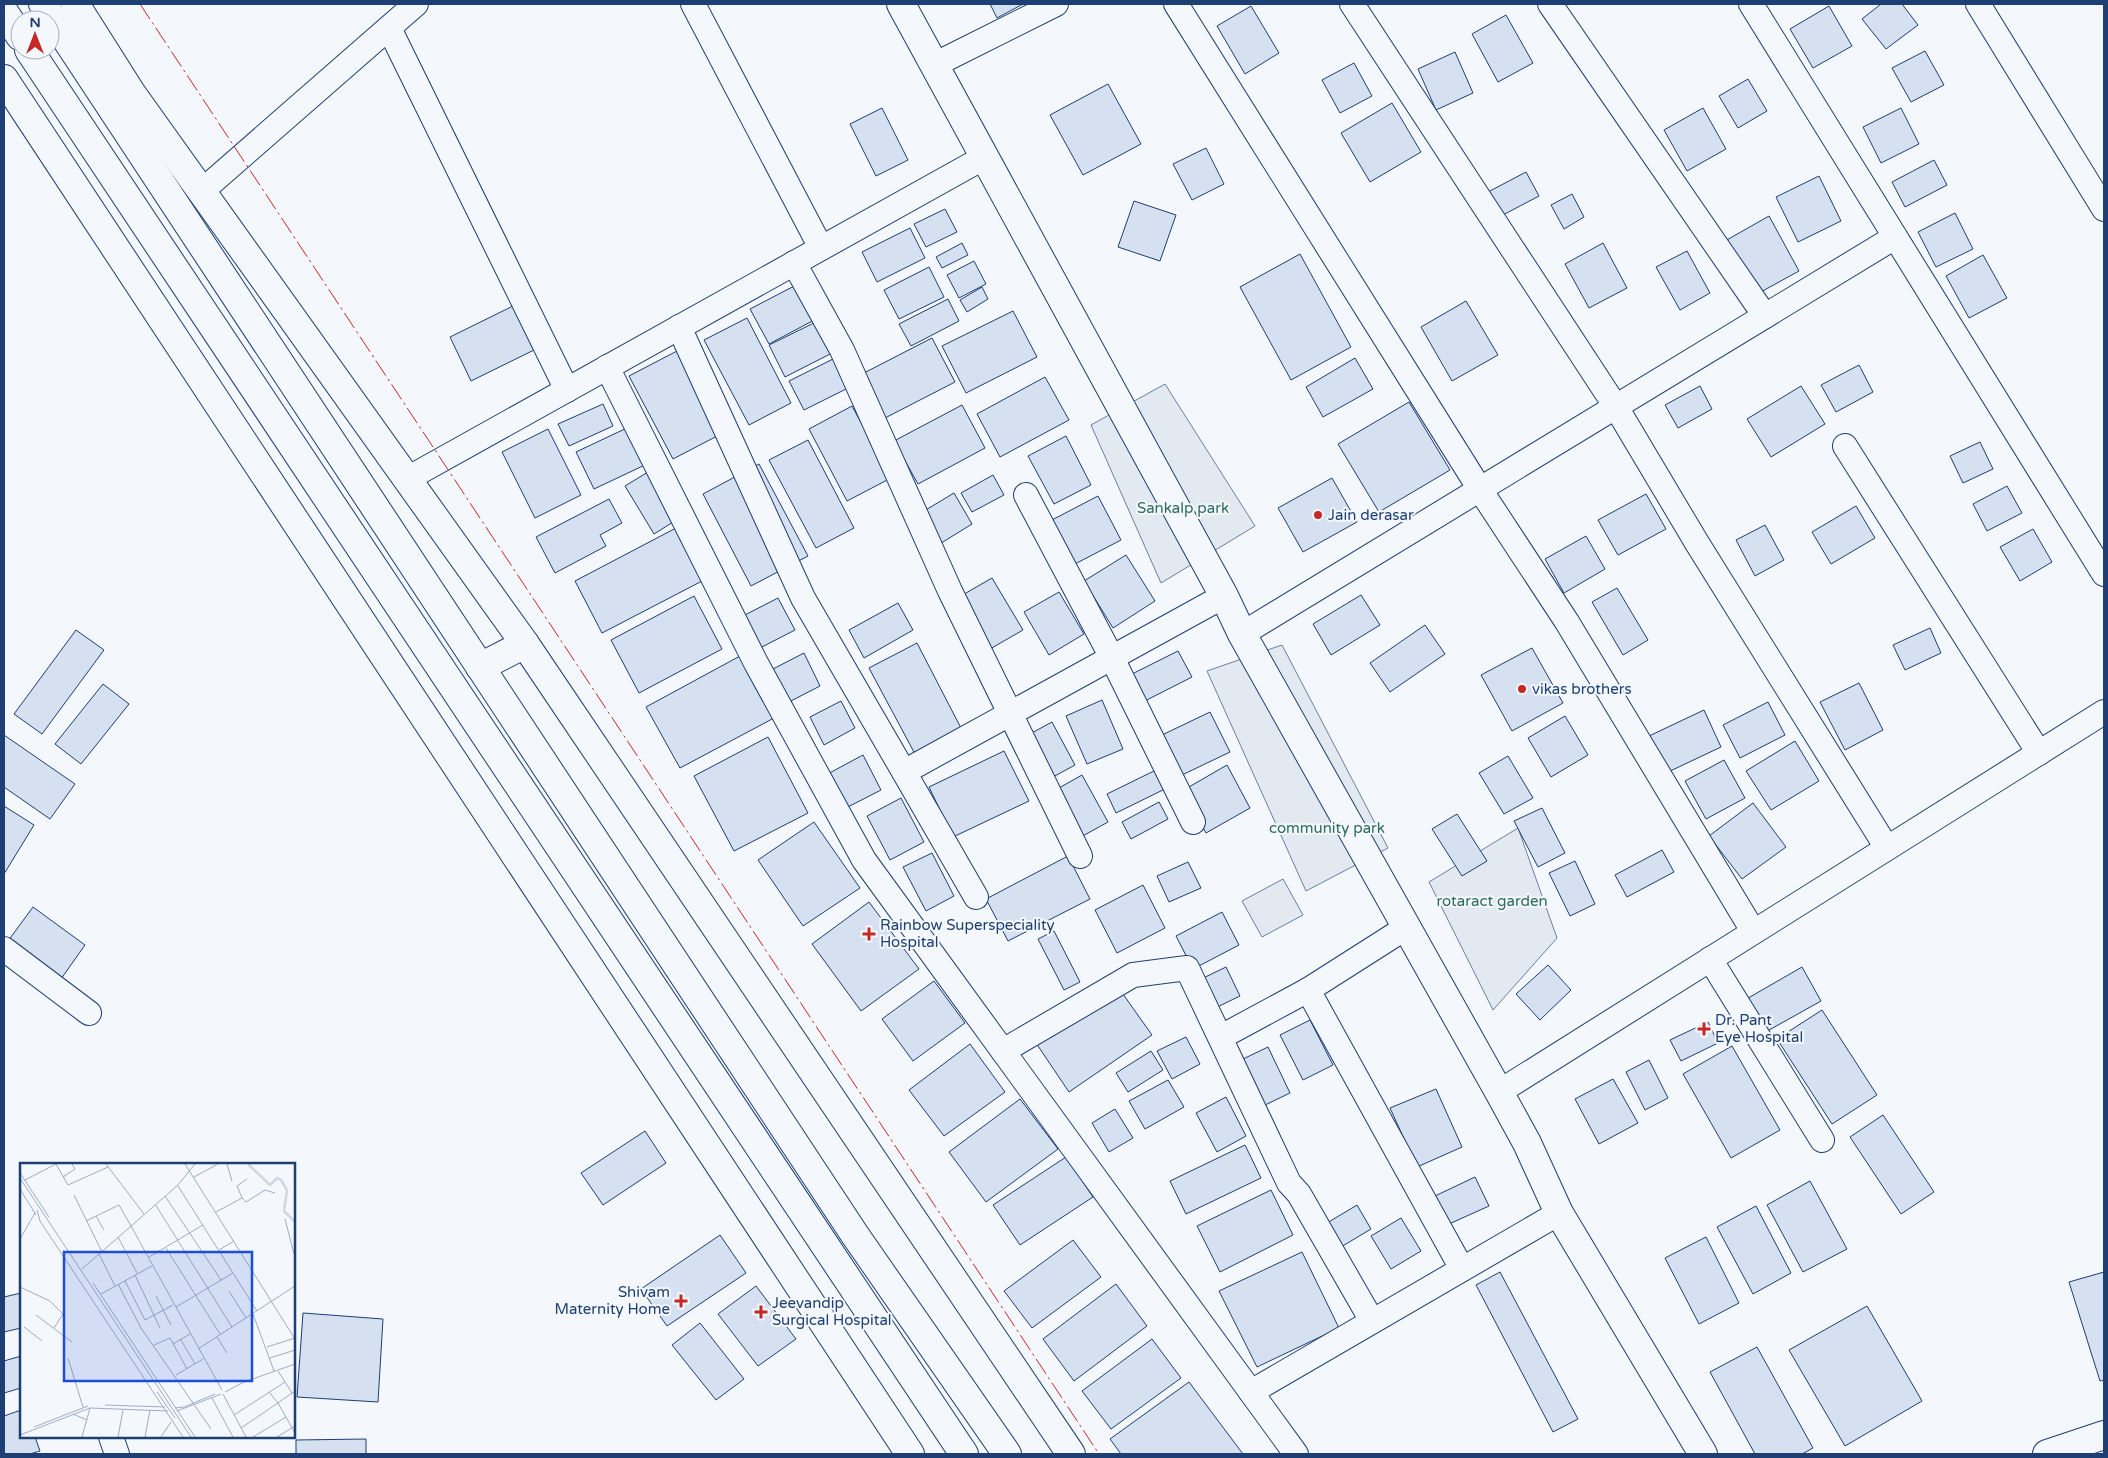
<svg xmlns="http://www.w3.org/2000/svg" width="2108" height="1458" font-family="'Varela Round',sans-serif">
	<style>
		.green { fill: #e3e9f0; stroke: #687fa3 }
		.building { fill: #d5e0f0; stroke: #1d3f73 }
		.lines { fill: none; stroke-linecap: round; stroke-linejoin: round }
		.minor-casing { stroke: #1d3f73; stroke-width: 26 }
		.major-casing { stroke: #1d3f73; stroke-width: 30 }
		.highway-casing { stroke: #1d3f73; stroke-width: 30 }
		.minor { stroke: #f4f7fb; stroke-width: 24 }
		.major { stroke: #f4f7fb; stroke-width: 28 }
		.highway { stroke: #f4f7fb; stroke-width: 28 }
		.power { stroke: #c62828; stroke-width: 1; stroke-dasharray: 18 4 2.5 4; stroke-linecap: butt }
		.poi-dot { fill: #c62828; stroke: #f4f7fb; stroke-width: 2 }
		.labels { text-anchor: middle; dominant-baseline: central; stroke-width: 4; stroke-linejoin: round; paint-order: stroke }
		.park-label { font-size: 15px; fill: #2c6c60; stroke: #f4f7fb }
		.poi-label { font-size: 15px; fill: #1d3f73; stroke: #f4f7fb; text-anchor: start }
		.inset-river { fill: none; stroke: #cfd7e4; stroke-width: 2.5 }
		.inset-road { fill: none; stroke: #9eadc5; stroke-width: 1 }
		.view { fill: #1d4ed8; fill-opacity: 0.15; stroke: #1d4ed8; stroke-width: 2.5 }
		.inset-edge { fill: none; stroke: #1d3f73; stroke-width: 2.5 }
	</style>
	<rect width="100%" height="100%" fill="#f4f7fb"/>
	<g class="green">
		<path d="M1165,384L1255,526L1161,583L1091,425Z"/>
		<path d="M1282,645L1388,848L1306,891L1207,671Z"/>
		<path d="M1518,828L1557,938L1493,1010L1429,882Z"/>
		<path d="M1283,879L1303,915L1262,937L1242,901Z"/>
	</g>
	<g class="building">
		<path d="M990,4H1023L997,18Z"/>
		<path d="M1881,4H1902L1918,25L1886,49L1862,19Z"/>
		<path d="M1251,6L1279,53L1245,74L1217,26Z"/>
		<path d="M1829,6L1852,46L1813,68L1790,29Z"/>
		<path d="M1506,15L1533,63L1498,82L1472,34Z"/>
		<path d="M1925,51L1944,85L1911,102L1892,68Z"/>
		<path d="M1455,52L1473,93L1436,110L1418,69Z"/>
		<path d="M1354,63L1372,96L1340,113L1322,80Z"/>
		<path d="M1748,79L1767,111L1738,128L1719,96Z"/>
		<path d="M1108,84L1141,144L1083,175L1050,115Z"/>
		<path d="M1392,103L1421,152L1370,182L1341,133Z"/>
		<path d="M882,108L908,160L876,176L850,124Z"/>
		<path d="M1703,108L1726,149L1687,171L1664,130Z"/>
		<path d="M1901,108L1919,144L1881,163L1863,127Z"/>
		<path d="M1206,148L1224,184L1192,200L1173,164Z"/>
		<path d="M1934,160L1947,185L1905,207L1892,182Z"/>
		<path d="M1526,172L1539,196L1501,216L1488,192Z"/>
		<path d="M1819,176L1841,221L1798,242L1776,197Z"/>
		<path d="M1572,194L1584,217L1564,229L1551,205Z"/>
		<path d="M1134,201L1176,215L1160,261L1118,247Z"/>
		<path d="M945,209L957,232L926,247L914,224Z"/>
		<path d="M1955,213L1973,249L1936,267L1918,232Z"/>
		<path d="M1769,216L1799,271L1748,299L1718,245Z"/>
		<path d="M910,228L925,258L877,282L862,252Z"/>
		<path d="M962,243L968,255L942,268L936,257Z"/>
		<path d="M1603,243L1627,288L1589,308L1565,264Z"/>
		<path d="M1687,251L1710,293L1680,310L1656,267Z"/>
		<path d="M1300,254L1351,347L1291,380L1240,287Z"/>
		<path d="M1983,255L2007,298L1969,318L1946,276Z"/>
		<path d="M974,261L986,284L959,298L947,275Z"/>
		<path d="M929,267L944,297L899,319L884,290Z"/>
		<path d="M800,283L818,318L769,344L750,309Z"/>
		<path d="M982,287L988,299L967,312L960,300Z"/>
		<path d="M948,299L959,321L911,346L899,324Z"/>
		<path d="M1466,301L1498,355L1452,381L1421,327Z"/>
		<path d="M513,306L534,350L471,381L450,337Z"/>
		<path d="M1013,311L1037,357L966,393L942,346Z"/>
		<path d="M747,318L791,403L749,425L704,340Z"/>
		<path d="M818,321L834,352L785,377L769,345Z"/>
		<path d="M932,338L955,382L885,418L862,374Z"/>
		<path d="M677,351L721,434L673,459L629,376Z"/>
		<path d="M1355,358L1373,389L1323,417L1306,387Z"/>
		<path d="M833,359L848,388L804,410L789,381Z"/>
		<path d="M1859,365L1873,392L1836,412L1821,385Z"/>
		<path d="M1045,377L1069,420L1000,457L977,414Z"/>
		<path d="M1700,386L1712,409L1678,428L1665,405Z"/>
		<path d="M1801,386L1825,424L1771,457L1747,419Z"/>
		<path d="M1409,402L1450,470L1379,512L1338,444Z"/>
		<path d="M603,404L613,426L569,446L558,424Z"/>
		<path d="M962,405L985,448L918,484L894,441Z"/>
		<path d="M852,406L891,478L847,501L809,429Z"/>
		<path d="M629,427L647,464L594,489L576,452Z"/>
		<path d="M548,429L581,495L535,518L502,452Z"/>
		<path d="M1066,436L1091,485L1054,504L1028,456Z"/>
		<path d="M808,440L854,528L816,548L769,460Z"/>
		<path d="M1980,442L1993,469L1963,483L1950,456Z"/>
		<path d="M759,464L808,556L751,586L703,494Z"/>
		<path d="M648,472L678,519L654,534L625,486Z"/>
		<path d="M993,475L1004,495L972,512L961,493Z"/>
		<path d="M1332,478L1357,522L1303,552L1278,508Z"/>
		<path d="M2007,486L2022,513L1987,531L1973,504Z"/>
		<path d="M954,493L972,524L938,545L919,514Z"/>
		<path d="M1646,494L1666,529L1618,555L1598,520Z"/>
		<path d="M1098,496L1121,540L1073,565L1050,521Z"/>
		<path d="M609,499L622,523L600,535L606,546L555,573L536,537Z"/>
		<path d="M1856,506L1875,538L1831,564L1812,532Z"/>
		<path d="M1765,525L1784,560L1755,576L1736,540Z"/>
		<path d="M676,528L704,580L602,633L575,581Z"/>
		<path d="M2033,529L2052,562L2020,581L2000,547Z"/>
		<path d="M1586,536L1605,569L1564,593L1545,559Z"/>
		<path d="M1126,555L1155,601L1113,628L1084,581Z"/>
		<path d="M992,578L1023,630L990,649L959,597Z"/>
		<path d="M1617,588L1648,640L1623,655L1592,602Z"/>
		<path d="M1059,592L1084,634L1049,655L1024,612Z"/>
		<path d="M1361,595L1380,625L1331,655L1313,624Z"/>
		<path d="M694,596L722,649L639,693L611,640Z"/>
		<path d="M778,598L795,630L758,649L741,617Z"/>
		<path d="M898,603L913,630L864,658L849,630Z"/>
		<path d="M1425,625L1445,654L1390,692L1370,663Z"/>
		<path d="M1930,628L1941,653L1905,670L1893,645Z"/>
		<path d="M76,630L104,650L42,734L14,714Z"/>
		<path d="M917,643L962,730L915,754L869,668Z"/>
		<path d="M1532,648L1563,703L1512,731L1481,675Z"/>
		<path d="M1178,651L1192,677L1137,705L1124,678Z"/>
		<path d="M804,653L820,686L789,702L773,669Z"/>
		<path d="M740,656L774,718L680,768L646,707Z"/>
		<path d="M1859,683L1883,730L1845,750L1820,702Z"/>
		<path d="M103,684L129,704L81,764L55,744Z"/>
		<path d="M1102,700L1123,749L1087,764L1066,716Z"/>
		<path d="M841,701L855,728L824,745L810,717Z"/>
		<path d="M1768,702L1785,735L1740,758L1723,725Z"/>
		<path d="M1704,710L1721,747L1666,773L1649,736Z"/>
		<path d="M1210,712L1230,752L1182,775L1162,735Z"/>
		<path d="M1565,716L1588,755L1551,777L1528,738Z"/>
		<path d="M1052,722L1075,765L1040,784L1017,741Z"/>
		<path d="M4,735L75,784L50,819L4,787Z"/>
		<path d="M768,737L808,813L734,851L694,776Z"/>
		<path d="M1795,741L1819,781L1771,810L1746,771Z"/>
		<path d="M1004,751L1029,801L953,837L929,787Z"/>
		<path d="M863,755L881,790L840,811L822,777Z"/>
		<path d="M1508,756L1533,798L1504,814L1479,773Z"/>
		<path d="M1724,760L1745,798L1706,819L1685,781Z"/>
		<path d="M1227,765L1250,808L1206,833L1182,791Z"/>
		<path d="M1162,767L1171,786L1116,813L1107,794Z"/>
		<path d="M1082,775L1108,822L1070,843L1043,797Z"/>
		<path d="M901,798L924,842L890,860L867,816Z"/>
		<path d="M1159,802L1168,819L1131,839L1122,822Z"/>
		<path d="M1753,803L1786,847L1742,879L1709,836Z"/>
		<path d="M4,806L34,825L4,874Z"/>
		<path d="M1542,808L1565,853L1538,867L1514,821Z"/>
		<path d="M1457,814L1487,861L1462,876L1432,829Z"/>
		<path d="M814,822L860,888L803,926L758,860Z"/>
		<path d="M1662,850L1674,872L1627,897L1615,875Z"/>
		<path d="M932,853L954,896L926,911L903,867Z"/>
		<path d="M1068,856L1090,899L1008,941L986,899Z"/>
		<path d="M1575,861L1595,904L1570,916L1549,873Z"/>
		<path d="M1188,862L1201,888L1169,902L1157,876Z"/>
		<path d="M1143,885L1165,928L1117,953L1095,910Z"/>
		<path d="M869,902L919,969L861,1011L812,944Z"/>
		<path d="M33,907L85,945L61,979L8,941Z"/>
		<path d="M1222,912L1239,945L1193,969L1176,936Z"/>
		<path d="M1054,931L1080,982L1064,990L1038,939Z"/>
		<path d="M1548,965L1571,990L1540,1020L1516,994Z"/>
		<path d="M1226,967L1240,996L1209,1011L1195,982Z"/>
		<path d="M1802,967L1821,1001L1762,1034L1743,1001Z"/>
		<path d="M934,981L965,1023L913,1061L882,1019Z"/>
		<path d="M1118,987L1152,1035L1069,1092L1036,1043Z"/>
		<path d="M1822,1010L1877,1095L1832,1124L1777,1039Z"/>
		<path d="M1310,1020L1333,1065L1303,1080L1280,1035Z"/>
		<path d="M1708,1022L1718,1043L1681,1061L1670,1040Z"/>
		<path d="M1186,1037L1200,1064L1172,1079L1157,1051Z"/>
		<path d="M970,1044L1005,1092L944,1136L909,1090Z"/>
		<path d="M1732,1046L1780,1130L1731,1158L1683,1074Z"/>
		<path d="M1268,1047L1290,1093L1263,1106L1241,1060Z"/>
		<path d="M1151,1051L1163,1070L1128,1092L1116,1073Z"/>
		<path d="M1649,1060L1668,1098L1645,1110L1626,1072Z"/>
		<path d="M1613,1079L1638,1123L1599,1144L1575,1099Z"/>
		<path d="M1168,1080L1184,1107L1145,1129L1129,1101Z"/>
		<path d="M1436,1089L1462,1147L1417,1167L1390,1108Z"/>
		<path d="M1226,1097L1246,1136L1217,1152L1196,1113Z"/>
		<path d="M1020,1099L1058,1149L986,1202L949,1152Z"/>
		<path d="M1115,1109L1133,1138L1109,1152L1092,1123Z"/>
		<path d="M1883,1115L1934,1192L1901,1214L1850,1137Z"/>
		<path d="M645,1131L666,1163L603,1205L581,1173Z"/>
		<path d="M1245,1145L1261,1178L1186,1214L1170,1181Z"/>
		<path d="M1066,1157L1093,1197L1020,1245L993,1205Z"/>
		<path d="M1475,1177L1489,1206L1449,1224L1435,1196Z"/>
		<path d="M1810,1181L1847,1249L1803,1272L1767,1205Z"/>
		<path d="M1271,1190L1293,1235L1220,1272L1197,1226Z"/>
		<path d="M1357,1205L1371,1229L1341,1247L1327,1223Z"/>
		<path d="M1756,1206L1791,1273L1753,1294L1717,1227Z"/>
		<path d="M1401,1218L1421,1251L1391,1269L1371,1236Z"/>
		<path d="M720,1235L746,1273L667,1326L641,1289Z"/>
		<path d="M1706,1237L1739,1303L1699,1324L1665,1258Z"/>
		<path d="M1073,1240L1101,1277L1032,1328L1004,1291Z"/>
		<path d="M1302,1252L1339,1328L1257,1367L1219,1291Z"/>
		<path d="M1500,1272L1578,1419L1553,1432L1476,1285Z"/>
		<path d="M2104,1272V1380L2100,1381L2069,1282Z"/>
		<path d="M1116,1284L1147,1326L1074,1381L1043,1339Z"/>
		<path d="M756,1286L796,1339L758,1366L718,1314Z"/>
		<path d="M21,1293V1328L4,1332V1297Z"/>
		<path d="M1867,1306L1922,1401L1845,1446L1789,1350Z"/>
		<path d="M303,1313L383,1319L378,1402L297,1397Z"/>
		<path d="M700,1323L744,1379L716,1400L672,1345Z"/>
		<path d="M1152,1339L1181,1378L1111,1429L1082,1391Z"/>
		<path d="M1757,1347L1813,1448L1802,1454H1755L1710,1372Z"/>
		<path d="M21,1356V1388L4,1393V1361Z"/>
		<path d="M1189,1382L1243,1454H1121L1110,1439Z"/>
		<path d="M21,1410V1437H35L40,1451L30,1454H4V1416Z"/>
		<path d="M366,1439V1454H296V1440Z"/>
	</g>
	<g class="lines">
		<g class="minor-casing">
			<g id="minor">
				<path d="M693,4L821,248"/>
				<path d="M1176,4L1481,491L1567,622L1753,931"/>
				<path d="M1352,4L1616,407L1697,543L1887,848"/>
				<path d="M1550,4L1765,316"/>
				<path d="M1751,4L2104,574"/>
				<path d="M1978,4L2104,209"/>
				<path d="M389,28L567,390"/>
				<path d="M934,65L1056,4"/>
				<path d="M202,191L416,4"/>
				<path d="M794,263L842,350L950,591L1080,856"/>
				<path d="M679,327L803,598L904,772L1224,596"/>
				<path d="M607,367L756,663L864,860L1296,1454"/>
				<path d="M1845,446L2039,753"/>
				<path d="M407,479L983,158"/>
				<path d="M1026,495L1112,658L1193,822"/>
				<path d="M1242,634L1895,237"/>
				<path d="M904,772L976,897"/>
				<path d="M4,949L89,1013"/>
				<path d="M1710,959L1822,1140"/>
				<path d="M1308,990L1462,1269"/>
				<path d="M1221,1037L1308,990L1407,927"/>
				<path d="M1003,1051L1133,975L1187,968L1289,1183L1299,1194L1372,1321"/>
				<path d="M1499,1092L2104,712"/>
				<path d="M1251,1392L1559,1213"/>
				<path d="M111,1437L117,1454"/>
			</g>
		</g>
		<g class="major-casing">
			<g id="major">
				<path d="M901,4L1224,596L1242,634L1499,1092L1527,1143L1559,1213L1703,1454"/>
				<path d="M2047,1454L2104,1435"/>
			</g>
		</g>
		<g class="highway-casing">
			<g id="highway">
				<path d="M43,4L855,1235L1007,1454"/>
				<path d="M75,4L132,94L525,644L1071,1454"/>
				<path d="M4,12L20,36"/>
				<path d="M29,50L964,1454"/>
				<path d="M4,79L910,1454"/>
				<path d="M480,667L525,644"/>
			</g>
		</g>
		<use href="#minor" class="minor"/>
		<use href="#major" class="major"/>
		<use href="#highway" class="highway"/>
		<path class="power" d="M140,4L1099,1454"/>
	</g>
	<g class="poi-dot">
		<circle cx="1318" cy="515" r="5"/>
		<circle cx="1522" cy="689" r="5"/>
		<path d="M866.5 926.5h5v5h5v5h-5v5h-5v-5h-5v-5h5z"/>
		<path d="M1701.5 1021.5h5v5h5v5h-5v5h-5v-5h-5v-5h5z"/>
		<path d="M678.5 1293.5h5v5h5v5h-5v5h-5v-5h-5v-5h5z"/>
		<path d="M758.5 1304.5h5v5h5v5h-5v5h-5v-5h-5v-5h5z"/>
	</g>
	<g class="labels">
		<g class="park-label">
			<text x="1183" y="508">Sankalp park</text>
			<text x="1327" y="828">community park</text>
			<text x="1492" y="901">rotaract garden</text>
		</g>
		<g class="poi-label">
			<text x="1328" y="515">Jain derasar</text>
			<text x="1532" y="689">vikas brothers</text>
			<text x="880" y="925">Rainbow Superspeciality<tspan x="880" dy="17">Hospital</tspan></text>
			<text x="1715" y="1020">Dr. Pant<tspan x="1715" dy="17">Eye Hospital</tspan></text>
			<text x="670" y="1292" text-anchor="end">Shivam<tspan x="670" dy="17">Maternity Home</tspan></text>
			<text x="772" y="1303">Jeevandip<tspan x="772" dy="17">Surgical Hospital</tspan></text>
		</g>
	</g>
	<g transform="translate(20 1163)">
		<rect width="275" height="275" fill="#f4f7fb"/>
		<path class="inset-river" d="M228,1L250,22L257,15L261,17L267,27L264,48L275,59"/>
		<path class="inset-road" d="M36,1L48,22L88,4M86,1L124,51M165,1L275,176M207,1L212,18M0,10L29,54M43,14L55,6L52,1M174,14L198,1M0,15L171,274M5,17L36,1M158,23L237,148M0,26L16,52M54,32L82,89M145,33L201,117M222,35L217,23L227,16M135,41L212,164M17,47L20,58L163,274M196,49L222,35L226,39L245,27L255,30M76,53L84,67M265,56L274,91M66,58L99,42L111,63M111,63L202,227M98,74L117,110M0,76L15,50M146,85L200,171M199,87L214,78M79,91L95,123M129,94L183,62M62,106L158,22L175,1M115,112L140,165M105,118L125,157L153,142M73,120L175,274M98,121L121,165L191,266M0,124L30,138L43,151L34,165M209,128L226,155M81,131L132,103M136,133L151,162M156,144L213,110M233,151L254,208M16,152L52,179M4,164L22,178M197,174L207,190M161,177L175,201M153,181L170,171M134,182L150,175L167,206M247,184L275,175M178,186L275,123M48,195L63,244M250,195L275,187M258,208L272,230M156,212L183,196M275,228L258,240L275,270M137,229L155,255M205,229L224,219L275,201M203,231L226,274M192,235L213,274M85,242L145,244M155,245L164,244L195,231M157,248L201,231M53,251L67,257M214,252L265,219M14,264L68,243M221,265L258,240L249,229M0,272L70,245L148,248M62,274L70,245M98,274L103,247M125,274L130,247M141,274L151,259M233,274L266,254M257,274L275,263"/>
		<path class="view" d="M44,89H232V218H44Z"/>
		<rect width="275" height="275" class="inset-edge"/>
	</g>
	<rect width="2108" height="1458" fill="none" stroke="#1d3f73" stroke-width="10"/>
	<g transform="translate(35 35)"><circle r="24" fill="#f4f7fb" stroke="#9eadc5"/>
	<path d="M0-4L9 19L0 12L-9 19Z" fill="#c62828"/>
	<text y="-8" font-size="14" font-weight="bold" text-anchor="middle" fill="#1d3f73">N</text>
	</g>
</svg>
